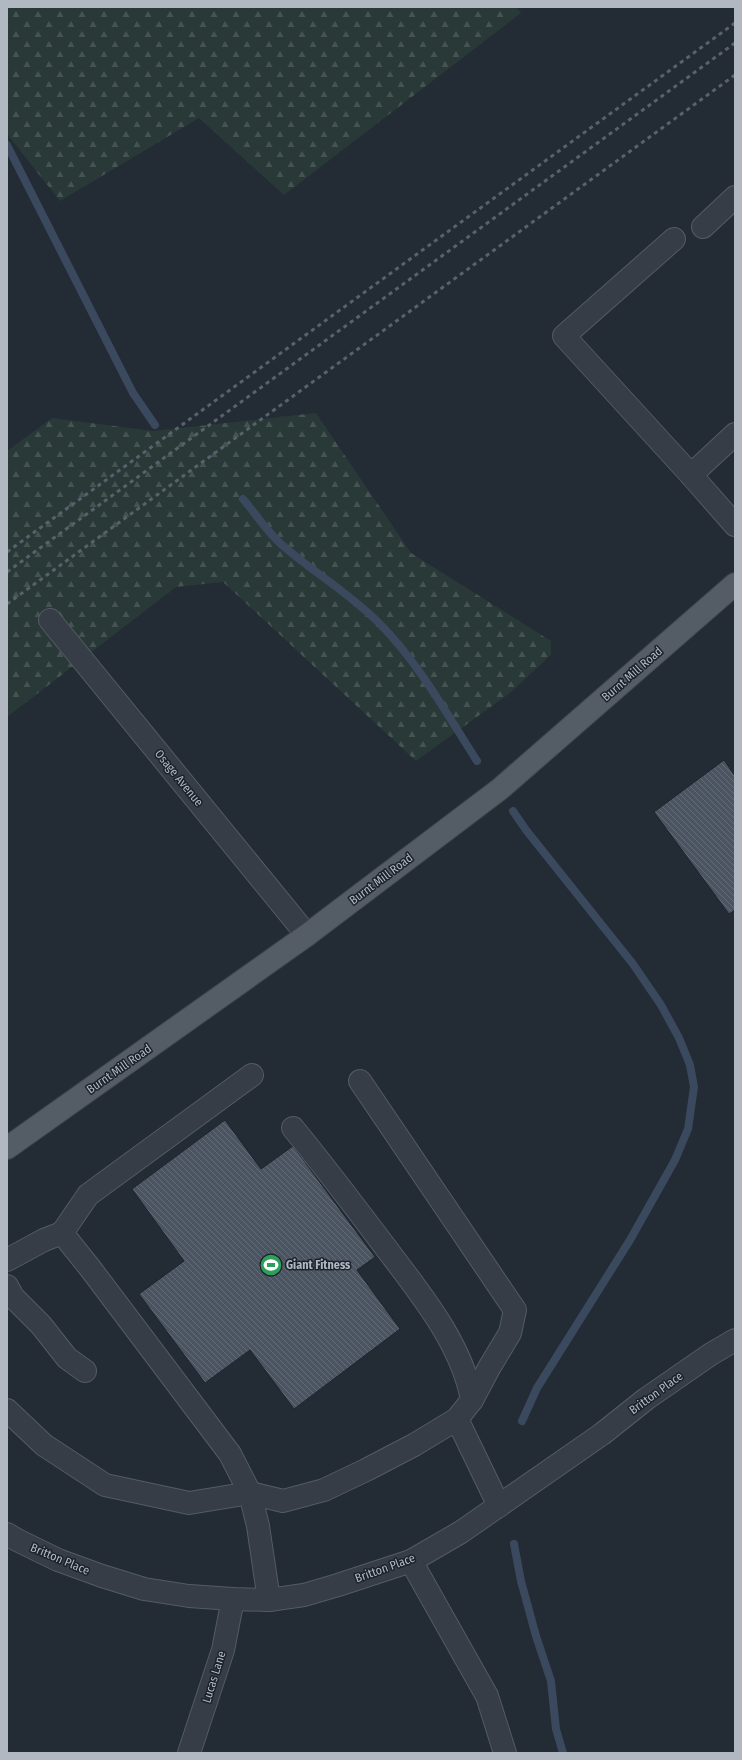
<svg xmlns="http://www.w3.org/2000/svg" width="742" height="1760" font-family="'Fira Sans Condensed',sans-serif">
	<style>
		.forest { fill: url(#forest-firs) }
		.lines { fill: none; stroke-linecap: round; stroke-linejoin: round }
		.stream { stroke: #3a495d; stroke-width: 8 }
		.building { fill: url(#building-back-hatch); stroke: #1d242d }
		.minor-casing { stroke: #545b64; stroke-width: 24 }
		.major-casing { stroke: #3f464f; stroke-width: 24 }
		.minor { stroke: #363d46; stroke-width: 22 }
		.major { stroke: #545c66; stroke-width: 22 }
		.rail { stroke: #59616d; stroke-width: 3; stroke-dasharray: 4 4; stroke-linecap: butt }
		.labels { text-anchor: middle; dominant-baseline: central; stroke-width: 3; stroke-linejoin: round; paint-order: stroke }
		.street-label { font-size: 12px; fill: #b1b8c2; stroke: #1c222b }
		.poi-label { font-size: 12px; font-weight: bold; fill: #b1b8c2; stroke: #1c222b; text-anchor: start }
	</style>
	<defs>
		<pattern id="forest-firs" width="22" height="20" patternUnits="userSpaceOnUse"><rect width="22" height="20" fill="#283938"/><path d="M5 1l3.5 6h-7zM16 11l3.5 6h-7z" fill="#455453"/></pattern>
		<pattern id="building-back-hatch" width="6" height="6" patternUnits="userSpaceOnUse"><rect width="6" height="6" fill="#4b5561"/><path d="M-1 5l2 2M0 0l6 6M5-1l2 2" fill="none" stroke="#636b76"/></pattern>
	</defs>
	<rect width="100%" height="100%" fill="#232b35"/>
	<g class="forest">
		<path d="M7,7H516L521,13L284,195L199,118L60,201L7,134Z"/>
		<path d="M316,413L411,553L551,641V655L510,693L416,761L223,582L176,587L7,717V451L52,418L153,431Z"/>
	</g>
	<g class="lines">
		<g class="stream">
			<path d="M7,145L133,393L155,425"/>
			<path d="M243,499C256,514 267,532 282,545C313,572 349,593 379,623C418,662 447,714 477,761"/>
			<path d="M513,811L526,830L633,964L661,1005L679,1038L690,1065L694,1087L688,1129L675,1160L630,1240L537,1388L522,1421"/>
			<path d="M514,1544L521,1581L536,1636L551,1681L556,1729L563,1753"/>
		</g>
	</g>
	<g class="building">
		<path d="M724,760L735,776V910L729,914L654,812Z"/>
		<path d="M225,1120L261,1169L293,1146L375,1257L357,1270L400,1329L294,1409L250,1350L205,1383L139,1294L184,1261L132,1189Z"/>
	</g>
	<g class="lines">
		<g class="minor-casing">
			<g id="minor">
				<path d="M703,227L735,197"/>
				<path d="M674,239L564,336L691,475L735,525"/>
				<path d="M691,475L735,434"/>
				<path d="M50,620L307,935"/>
				<path d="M360,1081L515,1310L510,1333L489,1368L472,1400"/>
				<path d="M62,1233L88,1195L252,1075"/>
				<path d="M7,1260L44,1240L62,1233L90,1268L230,1454L250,1493L258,1526L269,1600"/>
				<path d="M7,1286L13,1297L41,1325L67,1358L85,1371"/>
				<path d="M7,1410L44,1445L105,1485L189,1503L250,1493L283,1501L324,1490L366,1470L414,1445L457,1419L472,1400C462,1344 420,1293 386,1248C356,1208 325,1167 293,1128"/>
				<path d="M457,1419L499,1506"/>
				<path d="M7,1534L17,1540L58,1560L102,1576L144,1589L189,1596L233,1599L269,1600L304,1595L338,1585L411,1561L461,1532L602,1434L646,1399L711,1354L735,1340"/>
				<path d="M411,1561L487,1696L505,1753"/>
				<path d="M189,1753L223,1650L233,1599"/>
			</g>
		</g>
		<g class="major-casing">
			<path id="major" d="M7,1148L307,935L500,789L735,584"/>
		</g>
		<use href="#minor" class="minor"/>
		<use href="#major" class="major"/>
		<g class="rail">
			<path d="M7,552L735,23"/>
			<path d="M7,572L735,43"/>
			<path d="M7,604L735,75"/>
		</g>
	</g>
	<defs>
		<g id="stadium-disc" transform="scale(1.15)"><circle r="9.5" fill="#2e9e5b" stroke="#1c222b"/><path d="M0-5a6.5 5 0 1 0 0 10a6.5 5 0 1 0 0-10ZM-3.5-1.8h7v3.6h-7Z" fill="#fff"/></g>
	</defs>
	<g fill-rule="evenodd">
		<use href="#stadium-disc" x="271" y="1265"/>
	</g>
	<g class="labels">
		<g class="street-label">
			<text transform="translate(632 674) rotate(-41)">Burnt Mill Road</text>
			<text transform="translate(179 778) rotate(51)">Osage Avenue</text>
			<text transform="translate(381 879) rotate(-37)">Burnt Mill Road</text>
			<text transform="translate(119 1069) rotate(-35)">Burnt Mill Road</text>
			<text transform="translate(656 1393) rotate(-36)">Britton Place</text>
			<text transform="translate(60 1559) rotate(23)">Britton Place</text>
			<text transform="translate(385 1568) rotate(-20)">Britton Place</text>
			<text transform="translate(214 1677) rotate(-73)">Lucas Lane</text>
		</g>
		<g class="poi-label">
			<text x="286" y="1265">Giant Fitness</text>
		</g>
	</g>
	<rect width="742" height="1760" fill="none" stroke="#b1b8c2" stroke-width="16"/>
</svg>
